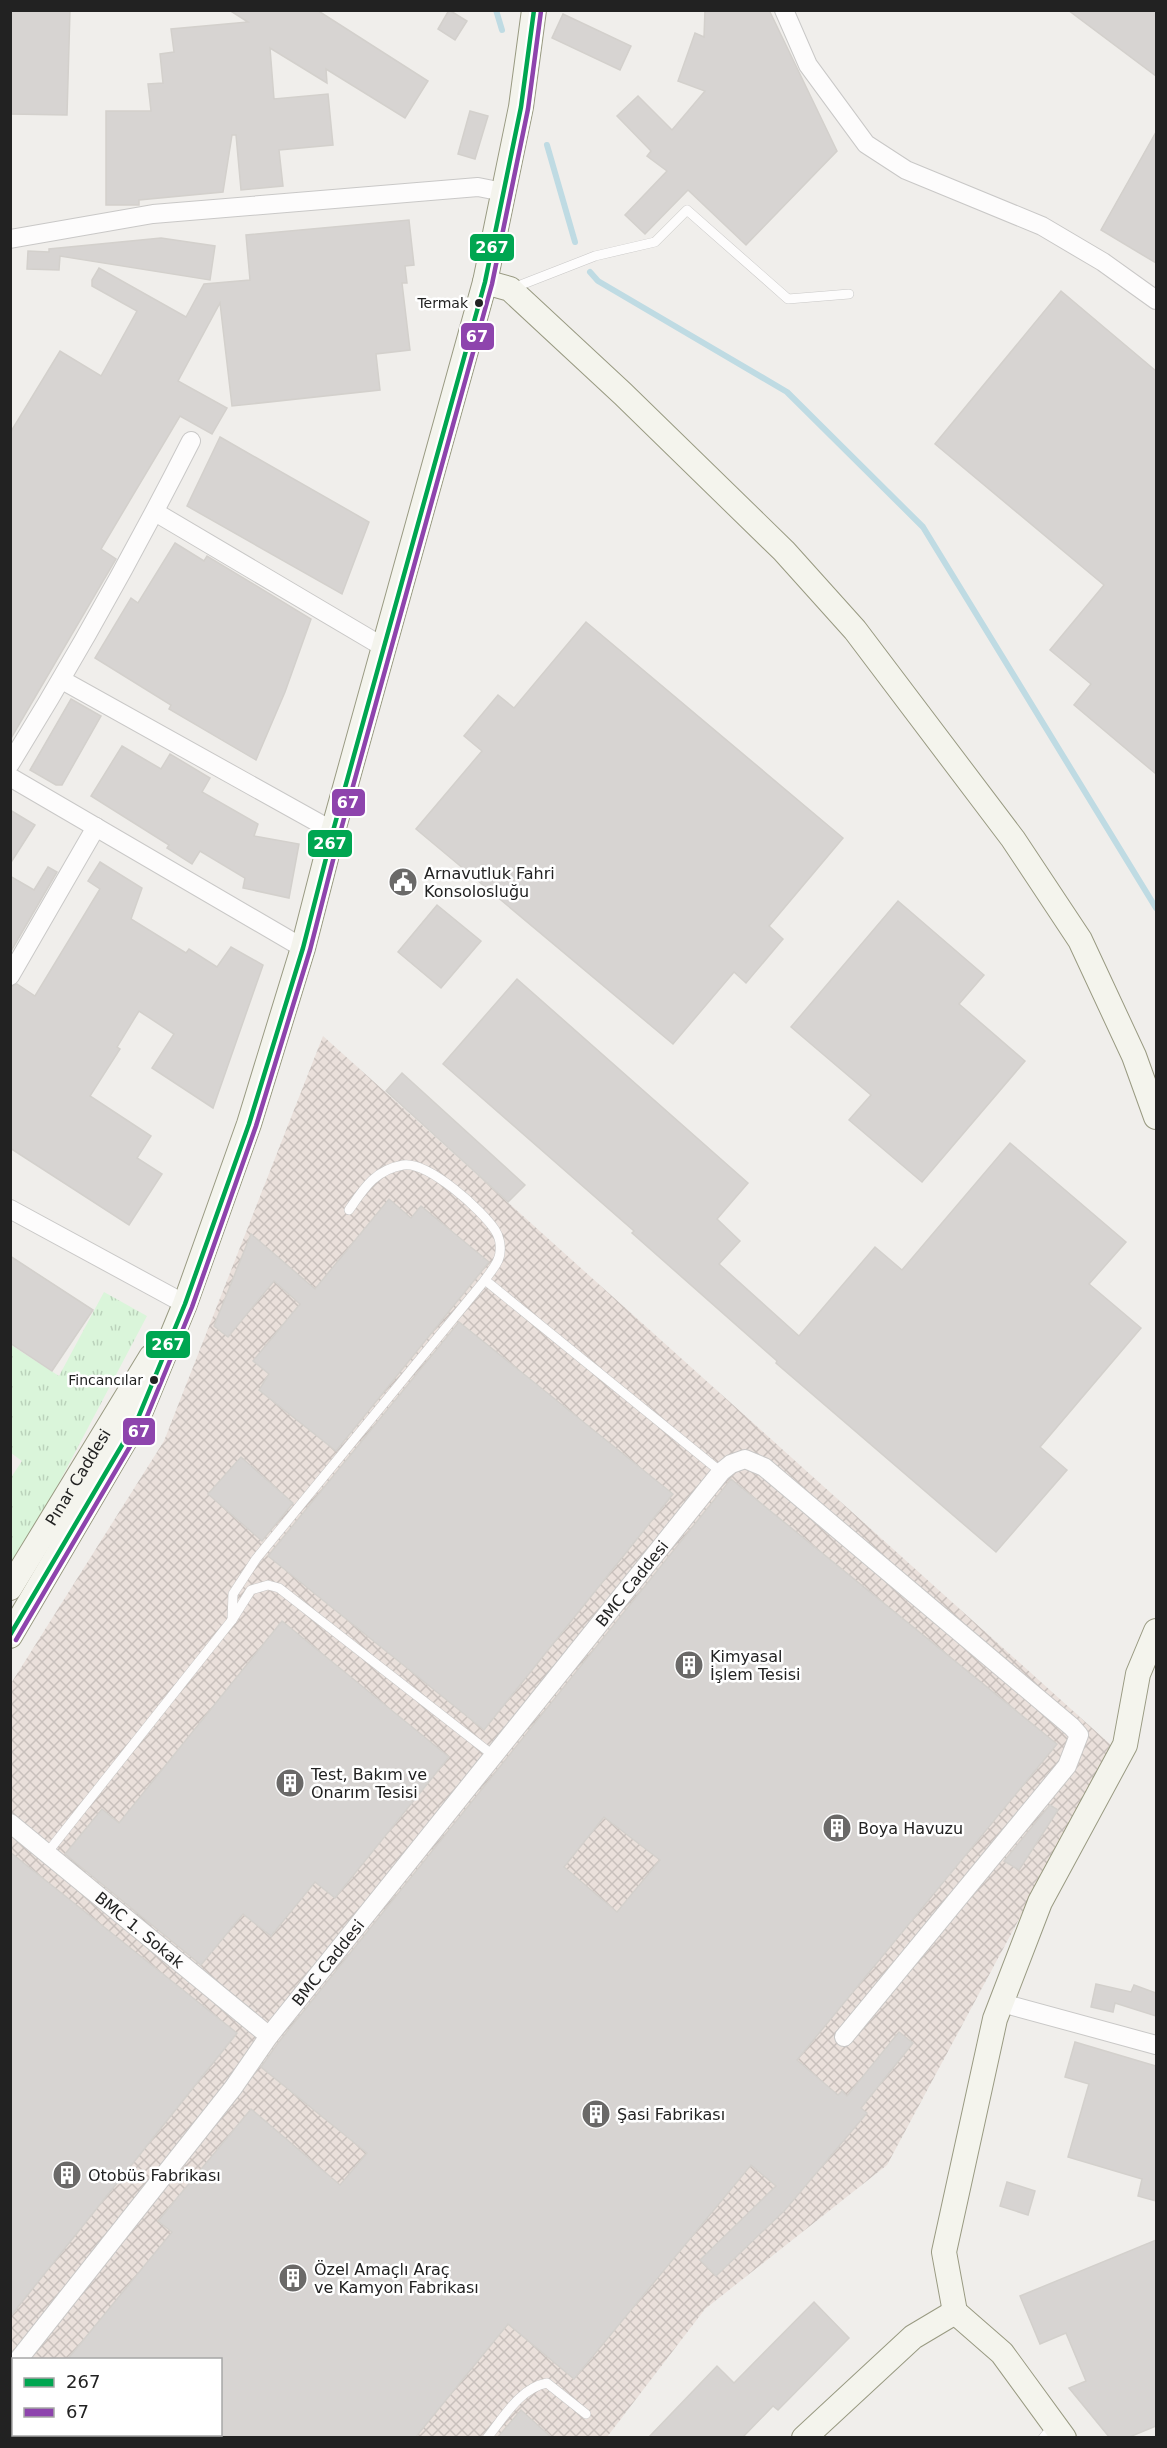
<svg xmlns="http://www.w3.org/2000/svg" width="1167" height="2448" font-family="'DejaVu Sans',sans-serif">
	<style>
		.military { fill: url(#military-cross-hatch); fill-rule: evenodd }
		.park { fill: url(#park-tufts) }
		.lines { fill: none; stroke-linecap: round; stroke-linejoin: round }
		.stream { stroke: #bfdbe3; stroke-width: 6 }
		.building { fill: #d7d4d2; stroke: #d3d0cc; stroke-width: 1.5; fill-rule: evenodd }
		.lane-casing { stroke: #c9c8c7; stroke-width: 10 }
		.street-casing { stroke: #c9c8c7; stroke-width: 20 }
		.secondary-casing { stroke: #999a82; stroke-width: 26 }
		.lane { stroke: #fdfcfc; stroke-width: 9 }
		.street { stroke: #fdfcfc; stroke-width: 18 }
		.secondary { stroke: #f4f4ed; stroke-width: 24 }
		.bus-1-casing { stroke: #fff; stroke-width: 9 }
		.bus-2-casing { stroke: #fff; stroke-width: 9 }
		.bus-1 { stroke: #00a651; stroke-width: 4.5 }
		.bus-2 { stroke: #8e44ad; stroke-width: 4.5 }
		.bus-dot { fill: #222; stroke: #fff; stroke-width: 2 }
		.labels { text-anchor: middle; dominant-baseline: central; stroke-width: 5; stroke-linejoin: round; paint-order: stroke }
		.bus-label { font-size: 14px; fill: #222; stroke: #fff; text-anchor: end }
		.poi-label { font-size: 16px; fill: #222; stroke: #fff; text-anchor: start }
		.street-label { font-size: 16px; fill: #222; stroke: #fff }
		.line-badge { stroke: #fff; stroke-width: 2 }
		.badge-label { font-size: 16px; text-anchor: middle; font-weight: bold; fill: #fff }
	</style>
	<defs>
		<pattern id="military-cross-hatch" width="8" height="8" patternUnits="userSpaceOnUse" patternTransform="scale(1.5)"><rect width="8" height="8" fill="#eae0db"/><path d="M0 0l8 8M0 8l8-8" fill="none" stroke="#c8c0bc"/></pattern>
		<pattern id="park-tufts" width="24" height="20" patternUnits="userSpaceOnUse" patternTransform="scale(1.5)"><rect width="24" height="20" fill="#daf5da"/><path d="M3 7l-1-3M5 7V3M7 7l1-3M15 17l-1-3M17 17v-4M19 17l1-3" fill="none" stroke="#bbd2bb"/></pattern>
	</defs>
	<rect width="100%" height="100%" fill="#f0eeeb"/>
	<path class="military" d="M323,1036L1112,1746L887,2165L705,2309L607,2437H11L10,1685L164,1441ZM14,2360H220V2434H14Z"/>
	<path class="park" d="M104,1292L147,1316L14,1568L10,1566V1479L22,1461L11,1453V1345L59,1376Z"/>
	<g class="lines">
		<g class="stream">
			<path d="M496,10L502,30"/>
			<path d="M547,145L575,242"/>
			<path d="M590,272L598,281L787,392L923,527L1156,908"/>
		</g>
	</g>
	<g class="building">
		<path d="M10,10H70L67,115L10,114Z"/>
		<path d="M229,10H317L428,81L405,118L326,69L327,83L270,48L274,99L328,94L333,145L279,150L283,186L241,190L236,135H232L223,192L139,200V205H106V111H151L148,84L163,83L160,54L174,52L171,29L248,22Z"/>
		<path d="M449,10L467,21L455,40L438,29Z"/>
		<path d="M705,10H769L837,151L746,245L688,190L645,234L625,215L667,171L647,156L651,151L617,116L638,96L672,130L705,91L678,81L695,33L704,37Z"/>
		<path d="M1068,10H1156V76Z"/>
		<path d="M563,14L631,46L620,70L552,38Z"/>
		<path d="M470,111L488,116L475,159L458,154Z"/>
		<path d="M1156,132V263L1101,230Z"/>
		<path d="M409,220L414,265L405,266L407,283H402L410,350L376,354L380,390L232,406L220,303L178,381L227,408L212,434L180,416L101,549L116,559L10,740V433L60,351L101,376L137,311L92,286V280L99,268L186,317L204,284L250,280L246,235Z"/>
		<path d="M161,238L215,246L210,280L60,256L59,270L27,269L28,251L49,252V249Z"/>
		<path d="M1061,291L1156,371V774L1074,705L1091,684L1050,650L1104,585L935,444Z"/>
		<path d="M220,437L369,522L342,594L187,506Z"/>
		<path d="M175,543L204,561L207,556L311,619L285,692L256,760L169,709L171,705L95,658L131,598L138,603Z"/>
		<path d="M586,622L843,838L769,926L783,939L746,983L734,972L673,1044L416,829L482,751L464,736L498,695L514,708Z"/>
		<path d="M71,699L101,716L62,785H56L30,770Z"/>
		<path d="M122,746L161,769L170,754L210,778L202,792L258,824L254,836L299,844L289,898L243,888L245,878L200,851L192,864L167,848L169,845L91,796Z"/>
		<path d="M10,810L35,825L10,864Z"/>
		<path d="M100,862L142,888L131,919L186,953L189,949L217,967L231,947L263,965L213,1108L152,1068L174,1034L139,1011L117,1047L120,1049L90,1096L151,1136L137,1158L162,1174L129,1225L10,1148V987L17,984L35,996L100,889L88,881Z"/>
		<path d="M48,867L57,872L10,953V876L34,890Z"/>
		<path d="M898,901L984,975L959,1004L1025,1061L922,1182L849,1120L871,1095L791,1027Z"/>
		<path d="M437,905L481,941L441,988L398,952Z"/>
		<path d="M517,979L748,1183L717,1219L740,1241L719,1264L799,1336L875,1247L902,1270L1010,1143L1126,1242L1089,1284L1141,1328L1040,1447L1067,1470L996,1552L776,1363L777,1361L632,1233L634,1231L443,1064Z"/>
		<path d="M402,1073L525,1185L508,1202L386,1091Z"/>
		<path d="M389,1199L411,1218L421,1206L489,1262L336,1451L259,1390L269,1374L253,1361L300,1304L274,1281L228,1337L214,1326L251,1234L315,1289Z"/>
		<path d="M10,1256L93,1310L52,1371L10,1343Z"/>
		<path d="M459,1322L673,1494L484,1730L268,1556Z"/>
		<path d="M241,1457L293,1503L262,1541L208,1494Z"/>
		<path d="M731,1479L1057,1744L797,2060L838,2095L842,2091L847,2096L899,2032L913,2043L861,2108L867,2113L785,2210L716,2276L700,2260L776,2186L751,2165L574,2379L508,2324L415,2438H220V2360H67L172,2232L158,2221L251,2109L340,2185L367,2153L261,2067L278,2043ZM604,1817L660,1860L617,1912L564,1867Z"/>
		<path d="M282,1621L449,1757L335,1898L315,1882L271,1936L243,1914L201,1965L65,1854L102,1809L119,1823Z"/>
		<path d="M1050,1805L1058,1810L1019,1870L1004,1861Z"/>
		<path d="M10,1852L237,2033L10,2317Z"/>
		<path d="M1096,1984L1131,1992L1134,1985L1156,1993V2016L1115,2003L1113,2012L1091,2007Z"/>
		<path d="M1075,2042L1156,2066V2201L1138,2196L1142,2179L1068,2157L1089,2084L1065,2077Z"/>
		<path d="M1007,2182L1035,2191L1028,2215L1000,2206Z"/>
		<path d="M1156,2240V2426L1127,2438H1110L1069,2388L1086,2381L1066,2333L1040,2344L1020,2296Z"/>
		<path d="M814,2302L849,2338L778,2410L773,2406L742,2438H648L717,2366L734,2383Z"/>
		<path d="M521,2410L552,2438H497Z"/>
	</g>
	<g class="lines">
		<g class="lane-casing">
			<g id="lane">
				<path d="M513,288L595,256L655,242L687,210L788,299L849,294"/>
				<path d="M485,1280L721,1472"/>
				<path d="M232,1620L233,1594L256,1559L485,1280C490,1272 500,1262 500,1252C501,1245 499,1236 495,1230C482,1210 428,1161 403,1165C375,1170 364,1188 349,1210"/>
				<path d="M47,1853L232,1620L251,1590L268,1585L279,1588L494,1756"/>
				<path d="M487,2438C504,2417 520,2388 547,2383L586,2414"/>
				<path d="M1043,2438L1054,2425"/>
			</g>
		</g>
		<g class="street-casing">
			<g id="street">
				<path d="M784,10L808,65L866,144L906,170L1042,226L1103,262L1156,300"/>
				<path d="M10,239L153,214L478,187L503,192"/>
				<path d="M155,512L385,648"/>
				<path d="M62,680L333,831"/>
				<path d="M10,764C75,659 135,551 191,441"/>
				<path d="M10,777L303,948"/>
				<path d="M10,976L96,827"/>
				<path d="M10,1209L185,1304"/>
				<path id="s1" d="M10,1823L269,2036"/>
				<path d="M1002,2003L1156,2045"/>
				<path id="s2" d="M18,2360L233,2088L269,2036L721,1472L731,1464L745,1459L764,1467L1072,1727L1079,1735L1067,1766L844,2037"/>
			</g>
		</g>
		<g class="secondary-casing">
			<g id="secondary">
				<path d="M485,282L510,289L623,394L784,551L855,630L1013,839L1080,940L1134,1056L1156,1117"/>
				<path id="s3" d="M10,1588L151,1357"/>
				<path d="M10,1636L138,1418L185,1304L249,1124L303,948L333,831L485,282L521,107L534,10"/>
				<path d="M804,2438L913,2337L955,2312"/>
				<path d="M1064,2438L1002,2353L955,2312L944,2252L995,2019L1040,1902L1125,1745L1138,1674L1156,1631"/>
			</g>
		</g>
		<use href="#lane" class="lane"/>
		<use href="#street" class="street"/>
		<use href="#secondary" class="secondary"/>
		<g class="bus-1-casing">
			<path id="bus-1" d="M10,1635L138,1418L185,1304L249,1124L303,948L333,831L485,282L521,107L534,10"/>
		</g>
		<g class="bus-2-casing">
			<path id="bus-2" d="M16,1640L145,1421L192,1307L256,1126L310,950L340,833L492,284L528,109L541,11"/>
		</g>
		<use href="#bus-1" class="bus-1"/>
		<use href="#bus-2" class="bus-2"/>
	</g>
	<defs>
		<g id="civic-disc" transform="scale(1.5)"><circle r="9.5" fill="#6a6968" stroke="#fff"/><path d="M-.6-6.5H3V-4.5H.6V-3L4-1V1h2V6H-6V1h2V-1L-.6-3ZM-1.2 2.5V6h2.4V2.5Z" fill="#fff"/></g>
		<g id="building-disc" transform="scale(1.5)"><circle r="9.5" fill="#6a6968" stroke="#fff"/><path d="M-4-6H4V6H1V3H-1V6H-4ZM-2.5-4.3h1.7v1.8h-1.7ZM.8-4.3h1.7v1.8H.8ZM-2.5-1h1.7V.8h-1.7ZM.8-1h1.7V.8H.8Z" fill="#fff"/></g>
	</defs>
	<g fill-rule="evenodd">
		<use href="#civic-disc" x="403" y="882"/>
		<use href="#building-disc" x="689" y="1665"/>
		<use href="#building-disc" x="290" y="1783"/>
		<use href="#building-disc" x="837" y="1828"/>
		<use href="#building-disc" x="596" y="2114"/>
		<use href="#building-disc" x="67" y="2175"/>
		<use href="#building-disc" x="293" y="2278"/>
	</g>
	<g class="bus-dot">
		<circle cx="479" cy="303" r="5"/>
		<circle cx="154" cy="1380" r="5"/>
	</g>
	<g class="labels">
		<g class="bus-label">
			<text x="468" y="303">Termak</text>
			<text x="143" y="1380">Fincancılar</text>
		</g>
		<g class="poi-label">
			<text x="424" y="873">Arnavutluk Fahri<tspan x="424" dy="18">Konsolosluğu</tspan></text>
			<text x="710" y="1656">Kimyasal<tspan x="710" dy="18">İşlem Tesisi</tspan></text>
			<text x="311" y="1774">Test, Bakım ve<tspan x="311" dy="18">Onarım Tesisi</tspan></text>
			<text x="858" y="1828">Boya Havuzu</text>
			<text x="617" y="2114">Şasi Fabrikası</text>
			<text x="88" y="2175">Otobüs Fabrikası</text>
			<text x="314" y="2269">Özel Amaçlı Araç<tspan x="314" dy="18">ve Kamyon Fabrikası</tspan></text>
		</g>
		<g class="street-label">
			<text stroke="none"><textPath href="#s3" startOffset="130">Pınar Caddesi</textPath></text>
			<text stroke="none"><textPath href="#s2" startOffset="990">BMC Caddesi</textPath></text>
			<text stroke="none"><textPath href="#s1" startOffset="168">BMC 1. Sokak</textPath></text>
			<text stroke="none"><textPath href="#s2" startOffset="504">BMC Caddesi</textPath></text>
		</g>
	</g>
	<g class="line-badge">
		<rect x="469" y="233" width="46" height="29" rx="6" fill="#00a651"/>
		<rect x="460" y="322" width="35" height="29" rx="6" fill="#8e44ad"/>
		<rect x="331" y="788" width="35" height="29" rx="6" fill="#8e44ad"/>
		<rect x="307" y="829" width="46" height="29" rx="6" fill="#00a651"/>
		<rect x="145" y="1330" width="46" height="29" rx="6" fill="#00a651"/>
		<rect x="122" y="1417" width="34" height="29" rx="6" fill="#8e44ad"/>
	</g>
	<g class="badge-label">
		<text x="492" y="253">267</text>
		<text x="477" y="342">67</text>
		<text x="348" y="808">67</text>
		<text x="330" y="849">267</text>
		<text x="168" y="1350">267</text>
		<text x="139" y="1437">67</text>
	</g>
	<rect width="1167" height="2448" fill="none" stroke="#222222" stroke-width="24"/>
	<rect x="12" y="2358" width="210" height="78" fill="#ffffff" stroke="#a7a7a7" stroke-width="1.5"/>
	<rect x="24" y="2378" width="30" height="9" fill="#00a651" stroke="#a7a7a7" stroke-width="1.5"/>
	<text x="66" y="2388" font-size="18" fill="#222222">267</text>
	<rect x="24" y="2408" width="30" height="9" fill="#8e44ad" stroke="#a7a7a7" stroke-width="1.5"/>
	<text x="66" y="2418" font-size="18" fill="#222222">67</text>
</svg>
